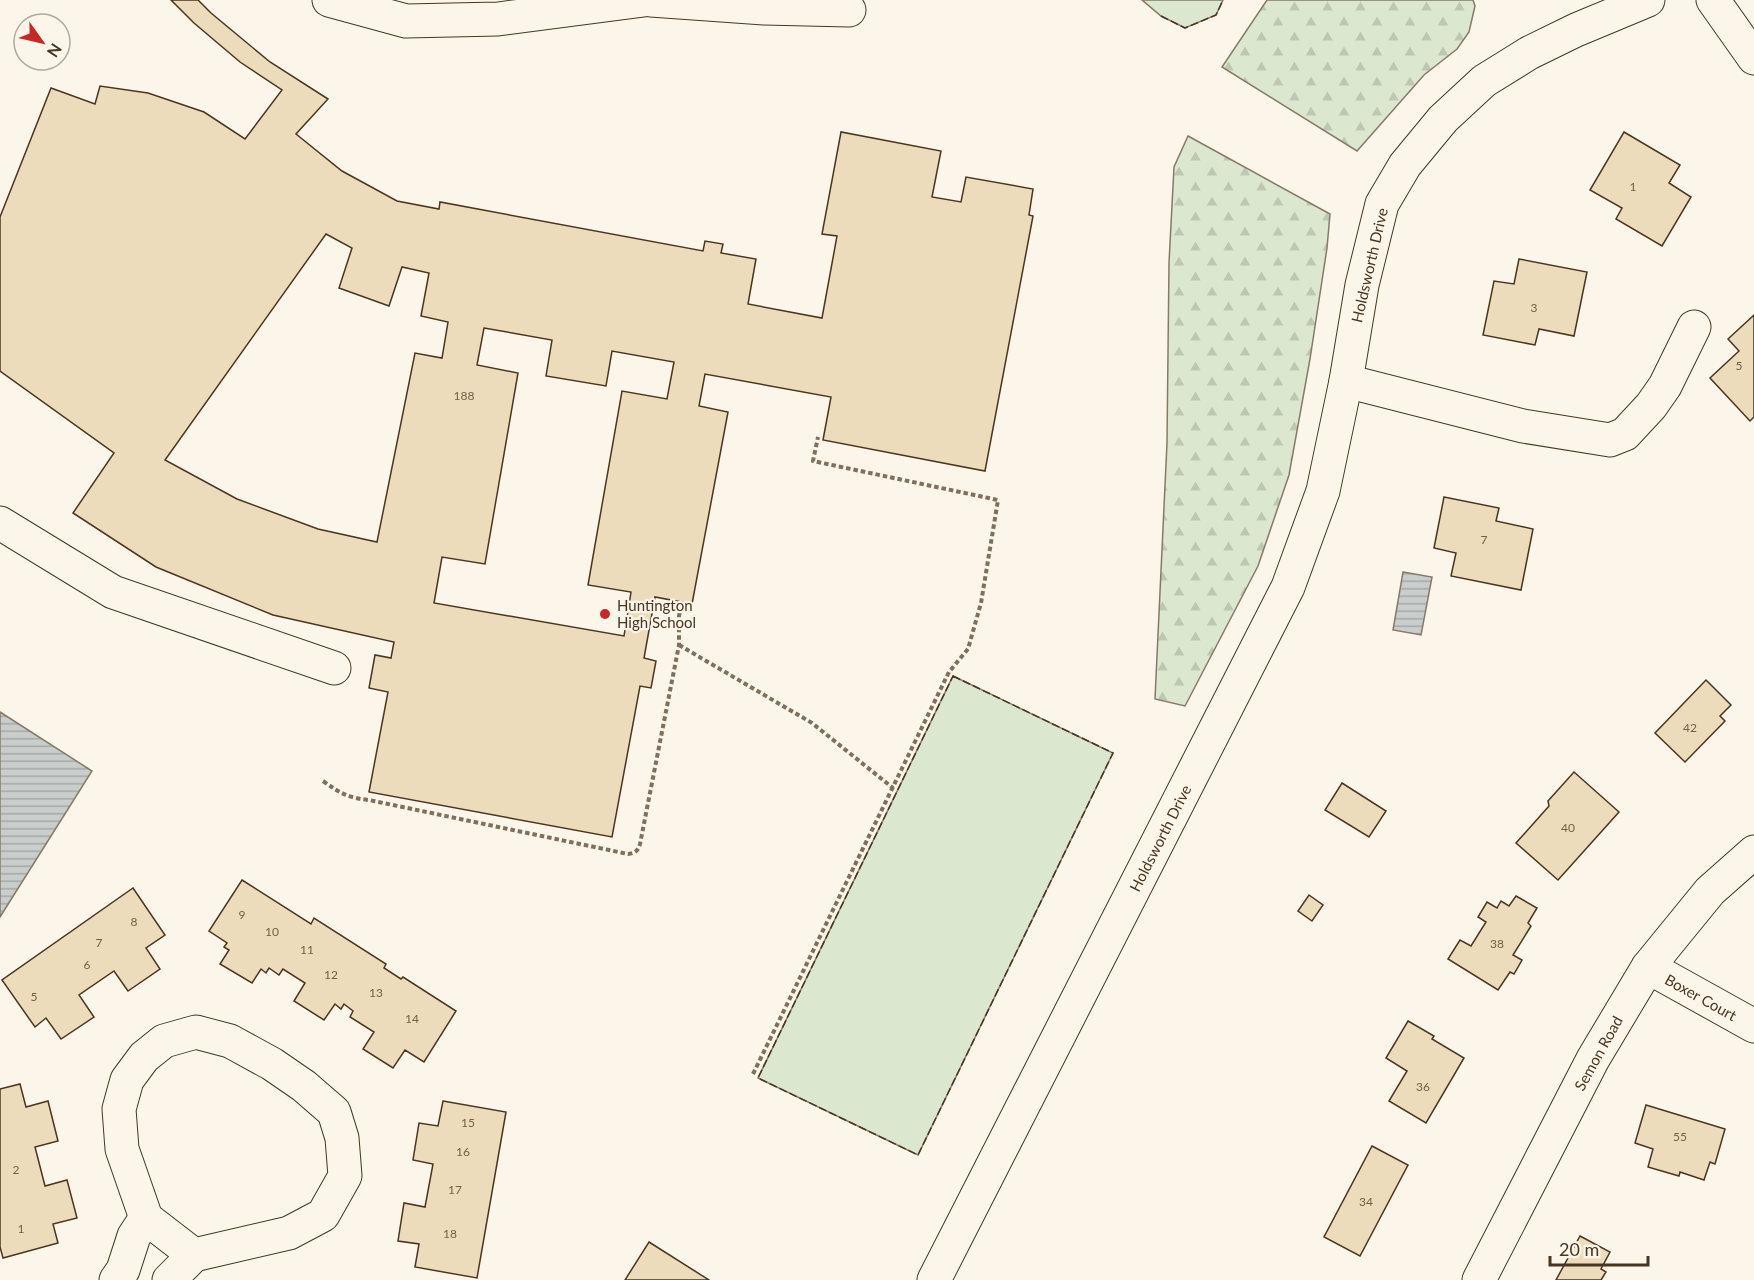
<svg xmlns="http://www.w3.org/2000/svg" width="1754" height="1280" font-family="Lato,sans-serif">
	<style>
		.forest { fill: url(#forest-firs); stroke: #887966; stroke-width: 1.5 }
		.green { fill: #dce7d0; stroke: #887966; stroke-width: 1.5 }
		.water { fill: url(#water-rules); stroke: #887966; stroke-width: 1.5 }
		.building { fill: #ecdcbc; stroke: #4a3520; stroke-width: 1.5; fill-rule: evenodd }
		.lines { fill: none; stroke-linecap: round; stroke-linejoin: round }
		.minor-casing { stroke: #4a3520; stroke-width: 35 }
		.major-casing { stroke: #4a3520; stroke-width: 35 }
		.path { stroke: #7f6f5c; stroke-width: 4; stroke-dasharray: 4.5 3; stroke-linecap: butt }
		.minor { stroke: #fbf6e9; stroke-width: 33 }
		.major { stroke: #fbf6e9; stroke-width: 33 }
		.fence { stroke: #4a3520; stroke-width: 1.5; stroke-dasharray: 8 3; stroke-linecap: butt }
		.poi-dot { fill: #c62828; stroke: #fbf6e9; stroke-width: 2 }
		.labels { text-anchor: middle; dominant-baseline: central; stroke-width: 4.5; stroke-linejoin: round; paint-order: stroke }
		.number-label { font-size: 12px; fill: #725f47 }
		.street-label { font-size: 15px; fill: #4a3520; stroke: #fbf6e9 }
		.poi-label { font-size: 15px; fill: #4a3520; stroke: #fbf6e9; text-anchor: start }
	</style>
	<defs>
		<pattern id="forest-firs" width="22" height="20" patternUnits="userSpaceOnUse" patternTransform="scale(1.5)"><rect width="22" height="20" fill="#dce7d0"/><path d="M5 1l3.5 6h-7zM16 11l3.5 6h-7z" fill="#bec7b2"/></pattern>
		<pattern id="water-rules" width="6" height="5" patternUnits="userSpaceOnUse" patternTransform="scale(1.5)"><rect width="6" height="5" fill="#c9cecd"/><path d="M0 2.5h6" fill="none" stroke="#a5a8a6"/></pattern>
	</defs>
	<rect width="100%" height="100%" fill="#fbf6e9"/>
	<g class="forest">
		<path d="M1267,0H1473L1475,6L1469,32L1457,49L1424,75L1357,151L1222,67Z"/>
		<path d="M1188,136L1330,214L1327,248L1310,359L1289,475L1258,566L1185,706L1155,699L1167,443L1169,263L1174,167Z"/>
	</g>
	<g class="green">
		<path d="M1142,0H1223L1216,15L1185,28L1161,16Z"/>
		<path d="M953,676L1113,753L918,1155L758,1078Z"/>
	</g>
	<g class="water">
		<path d="M1403,572L1432,577L1421,635L1393,630Z"/>
		<path d="M0,712L92,771L0,917Z"/>
	</g>
	<g class="building">
		<path d="M171,0H198L211,13L270,62L328,99L296,134L342,171L397,201L439,209L440,202L703,251L705,241L723,244L721,253L756,259L748,304L822,318L837,236L822,234L841,132L941,151L932,197L961,202L966,177L1033,189L1029,215L1033,216L985,471L823,440L831,397L705,374L699,406L728,412L692,604L655,597L644,658L656,661L651,688L640,686L612,837L369,792L388,692L369,688L375,655L391,658L394,642L273,615L156,567L73,513L114,453L0,371V217L51,88L95,104L100,86L148,93L204,112L245,139L282,90L240,62L194,23ZM326,234L352,248L339,288L389,306L402,267L429,273L421,316L448,322L442,358L415,353L377,542L318,529L237,499L165,460ZM484,328L552,340L546,376L606,386L612,351L674,362L667,399L622,391L588,585L631,592L624,636L434,603L442,557L485,564L518,373L477,365Z"/>
		<path d="M1624,132L1680,165L1669,183L1691,197L1662,246L1616,219L1622,208L1590,190Z"/>
		<path d="M1519,259L1587,272L1574,336L1539,329L1535,345L1483,335L1494,281L1514,284Z"/>
		<path d="M1754,315V417L1750,421L1710,378L1739,351L1728,339Z"/>
		<path d="M1444,497L1499,508L1496,521L1533,529L1521,590L1451,576L1456,553L1434,548Z"/>
		<path d="M1706,680L1731,705L1720,716L1725,721L1685,762L1655,733Z"/>
		<path d="M1574,772L1619,812L1558,880L1516,843L1549,806L1548,801Z"/>
		<path d="M1342,783L1386,811L1369,837L1325,810Z"/>
		<path d="M242,880L311,924L314,918L386,964L384,968L401,979L403,977L456,1011L424,1062L405,1050L393,1068L363,1049L374,1032L350,1017L353,1011L344,1004L341,1009L335,1004L324,1020L294,1001L305,983L283,969L279,975L269,968L266,973L261,969L252,983L220,964L229,950L224,947L227,943L209,931Z"/>
		<path d="M133,888L165,935L146,948L160,969L128,991L114,971L79,995L94,1017L61,1039L46,1018L35,1027L2,980Z"/>
		<path d="M1309,895L1323,905L1312,921L1298,911Z"/>
		<path d="M1516,896L1537,908L1528,923L1531,926L1513,955L1522,960L1514,974L1510,972L1498,990L1448,959L1460,940L1471,946L1486,922L1478,917L1487,902L1497,908L1501,901L1509,906Z"/>
		<path d="M1408,1021L1434,1036L1432,1039L1464,1058L1426,1123L1389,1101L1407,1071L1386,1058Z"/>
		<path d="M20,1084L26,1107L48,1101L58,1141L35,1147L45,1186L67,1180L77,1218L53,1224L58,1243L3,1258L0,1247V1089Z"/>
		<path d="M443,1101L506,1112L477,1278L415,1267L419,1244L398,1241L404,1203L425,1207L433,1164L413,1160L419,1123L438,1126Z"/>
		<path d="M1646,1105L1725,1129L1715,1164L1710,1162L1704,1180L1680,1172L1679,1176L1648,1167L1653,1149L1635,1143Z"/>
		<path d="M1372,1146L1408,1165L1360,1256L1324,1237Z"/>
		<path d="M1580,1236L1610,1252L1601,1269L1606,1272L1601,1280H1556Z"/>
		<path d="M649,1242L709,1280H625Z"/>
	</g>
	<g class="lines">
		<g class="minor-casing">
			<g id="minor">
				<path d="M329,0L406,21L498,19L644,0"/>
				<path d="M651,0L764,8L849,10"/>
				<path d="M1346,381L1523,426L1610,440L1625,434L1651,406L1665,386L1694,327"/>
				<path d="M0,523L113,592L334,668"/>
				<path d="M1648,967L1754,1026"/>
				<path d="M196,1032L230,1041L272,1064L304,1086L334,1112L342,1138L345,1176L323,1215L289,1233L194,1255L146,1218L122,1149L119,1109L127,1080L144,1057L164,1041Z"/>
				<path d="M116,1280L123,1270L134,1236L146,1218"/>
				<path d="M169,1280L194,1255"/>
				<path d="M934,1280L1288,587L1323,491L1346,381L1362,285L1382,204L1405,165L1443,119L1484,81L1529,53L1576,30L1648,0"/>
				<path d="M1479,1280L1593,1059L1648,967L1710,891L1754,852"/>
			</g>
		</g>
		<g class="major-casing">
			<path id="major" d="M1713,0L1754,58"/>
		</g>
		<g class="path">
			<path d="M679,645L812,723L893,788"/>
			<path d="M323,781C340,793 348,798 369,800L628,854C635,853 638,851 640,844L679,645V616L682,602"/>
			<path d="M753,1074L949,672L968,649L981,603L998,500L813,461L818,437"/>
		</g>
		<use href="#minor" class="minor"/>
		<use href="#major" class="major"/>
		<g class="fence">
			<path d="M1161,16L1185,28L1216,15L1223,0"/>
			<path d="M953,676L1113,753L918,1155L758,1078Z"/>
		</g>
	</g>
	<circle class="poi-dot" cx="605" cy="614" r="6"/>
	<g class="labels">
		<g class="number-label">
			<text x="1633" y="186">1</text>
			<text x="1534" y="307">3</text>
			<text x="1739" y="365">5</text>
			<text x="464" y="395">188</text>
			<text x="1484" y="539">7</text>
			<text x="1690" y="727">42</text>
			<text x="1568" y="827">40</text>
			<text x="242" y="914">9</text>
			<text x="134" y="921">8</text>
			<text x="272" y="931">10</text>
			<text x="99" y="942">7</text>
			<text x="1497" y="943">38</text>
			<text x="307" y="949">11</text>
			<text x="87" y="964">6</text>
			<text x="331" y="974">12</text>
			<text x="376" y="992">13</text>
			<text x="34" y="996">5</text>
			<text x="412" y="1018">14</text>
			<text x="1423" y="1086">36</text>
			<text x="468" y="1122">15</text>
			<text x="1680" y="1136">55</text>
			<text x="463" y="1151">16</text>
			<text x="16" y="1169">2</text>
			<text x="455" y="1189">17</text>
			<text x="1366" y="1201">34</text>
			<text x="21" y="1228">1</text>
			<text x="450" y="1233">18</text>
		</g>
		<g class="street-label">
			<text transform="translate(1369 265) rotate(-77)">Holdsworth Drive</text>
			<text transform="translate(1160 838) rotate(-63)">Holdsworth Drive</text>
			<text transform="translate(1701 997) rotate(29)">Boxer Court</text>
			<text transform="translate(1598 1053) rotate(-61)">Semon Road</text>
		</g>
		<g class="poi-label">
			<text x="617" y="605">Huntington<tspan x="617" dy="17">High School</tspan></text>
		</g>
	</g>
	<g transform="translate(42 42) rotate(124)"><circle r="28" fill="#fbf6e9" stroke="#b4a999" stroke-width="1.5"/>
	<path d="M0-4.5L10 22L0 15L-10 22Z" fill="#c62828"/>
	<text y="-9" font-size="16" font-weight="bold" text-anchor="middle" fill="#4a3520">N</text>
	</g>
	<path d="M1550 1256v9h98v-9" fill="none" stroke="#4a3520" stroke-width="3"/>
	<text x="1559" y="1256" font-size="18" fill="#4a3520" stroke="#fbf6e9" stroke-width="4.5" paint-order="stroke">20 m</text>
</svg>
